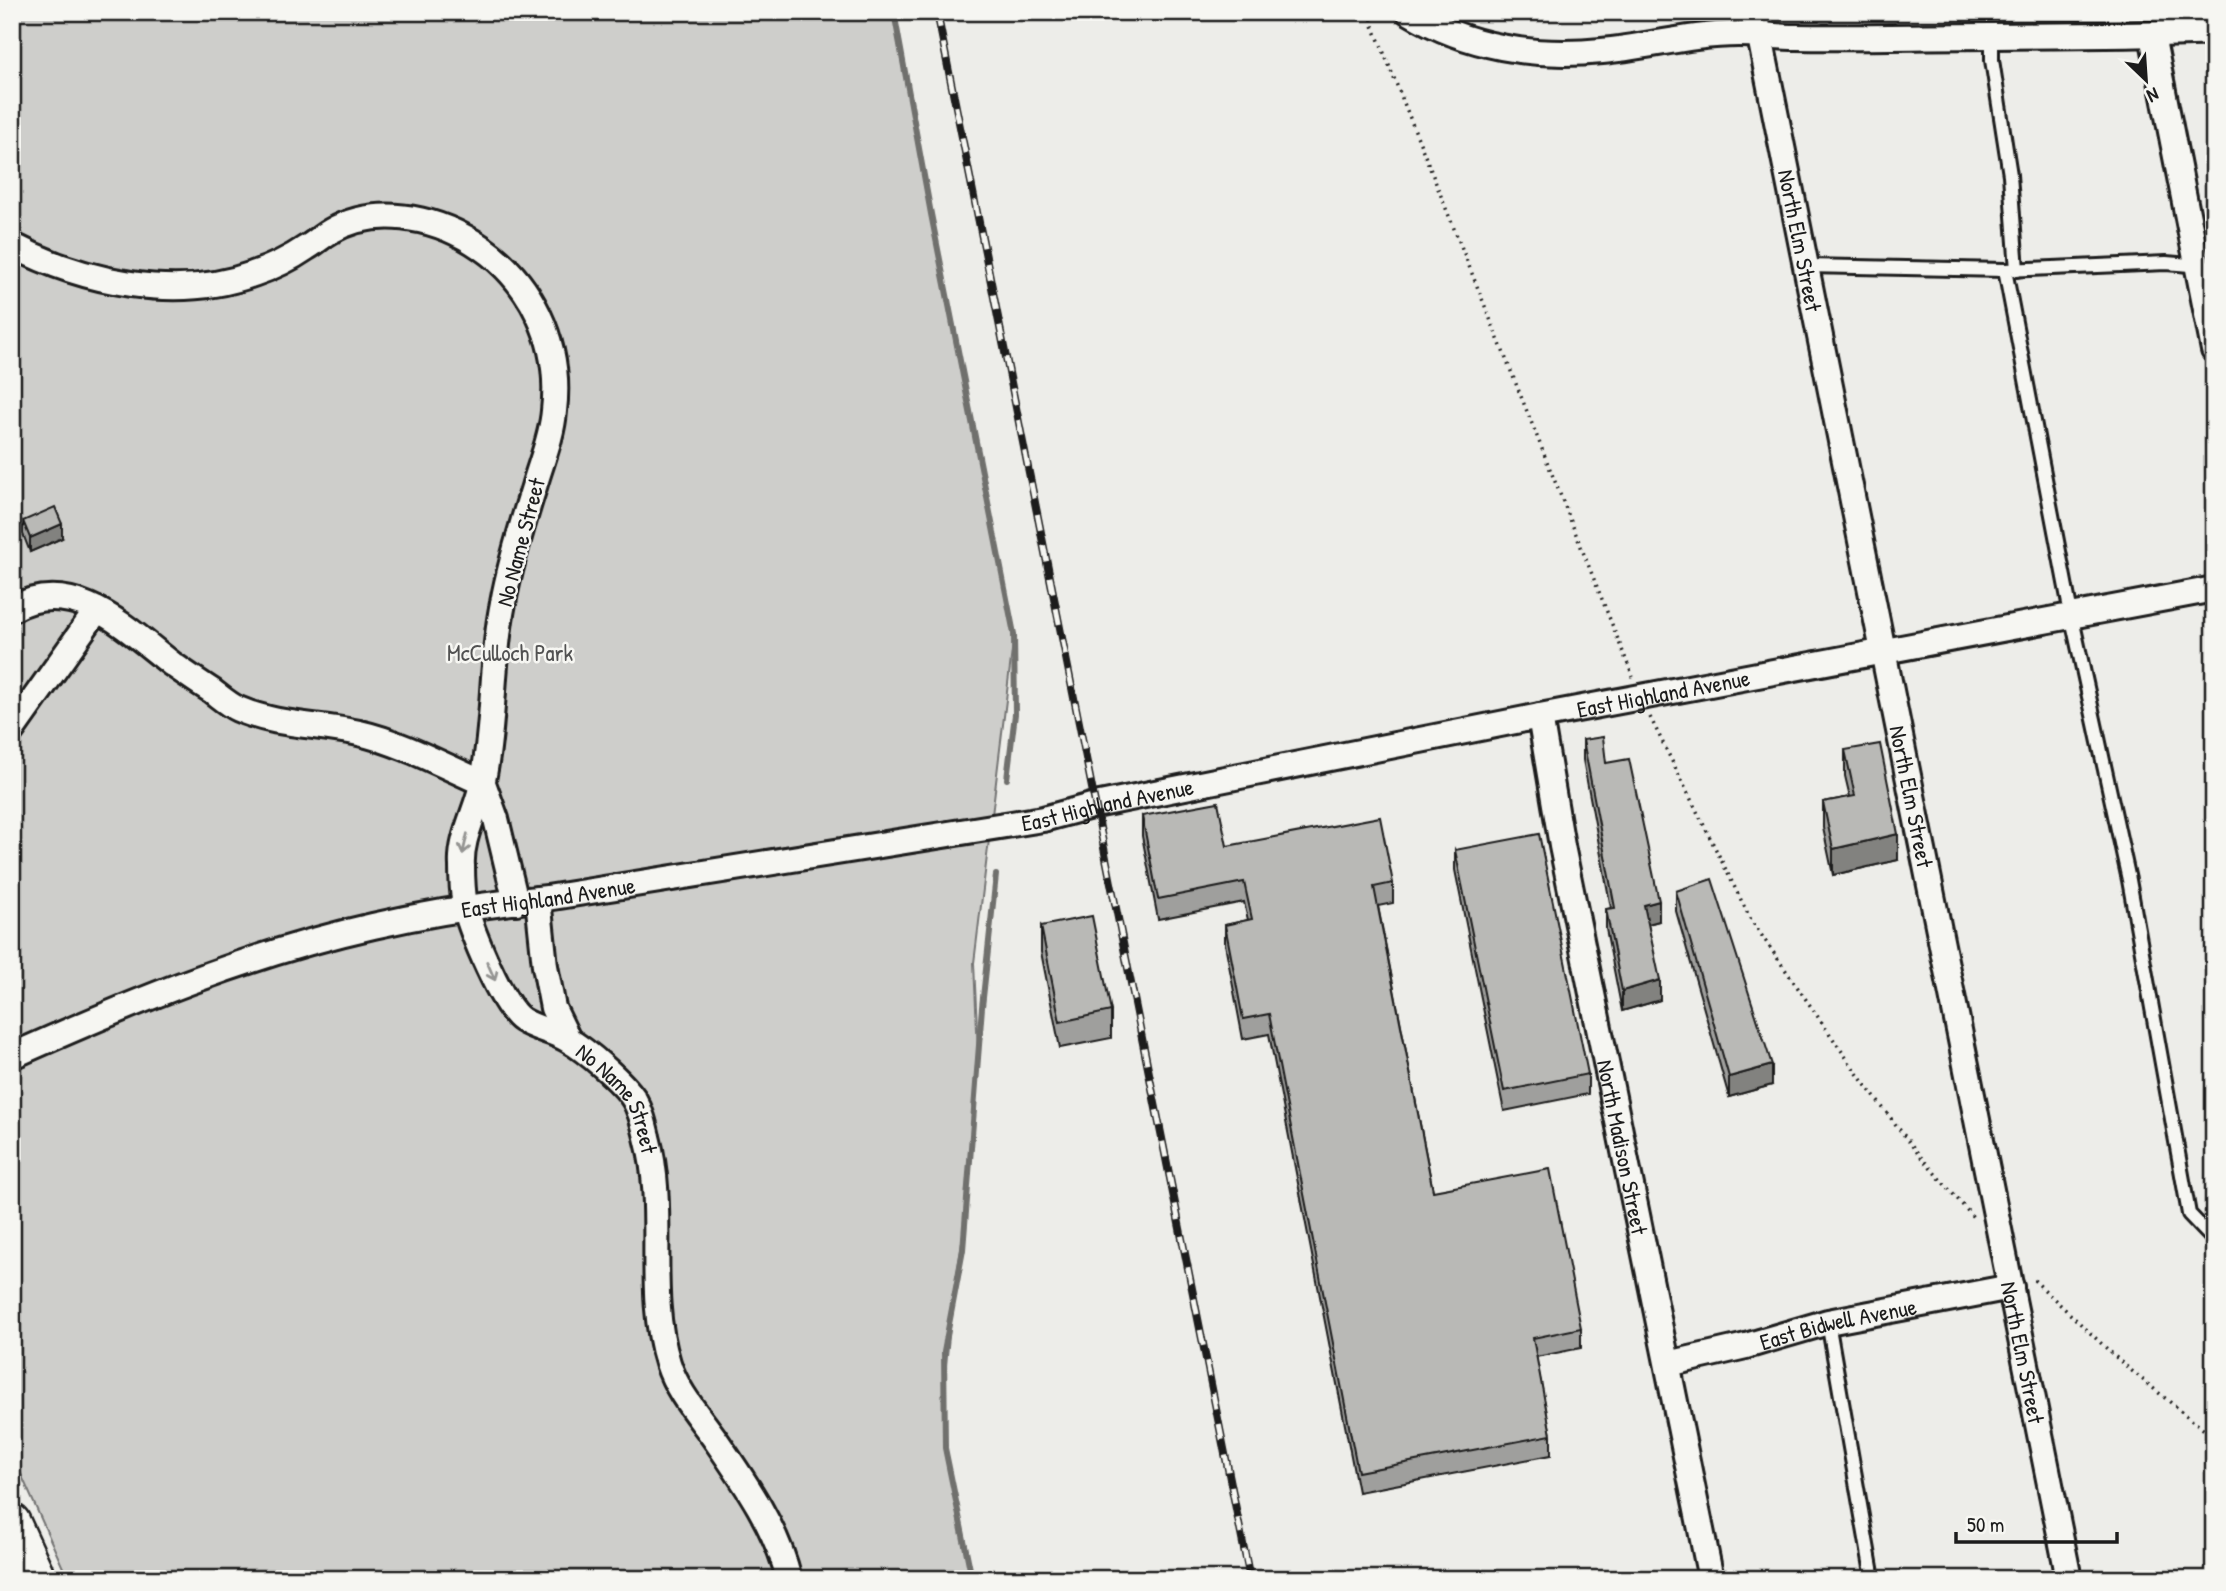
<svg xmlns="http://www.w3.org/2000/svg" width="2226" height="1591" font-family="'Patrick Hand',sans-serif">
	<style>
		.green { fill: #cececb; stroke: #757574; stroke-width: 2 }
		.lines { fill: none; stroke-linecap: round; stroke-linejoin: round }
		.stream { stroke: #6f6f6d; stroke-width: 6 }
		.service-casing { stroke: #1c1c1c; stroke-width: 18 }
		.minor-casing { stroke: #1c1c1c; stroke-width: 30 }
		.secondary-casing { stroke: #1c1c1c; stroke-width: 40 }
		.path { stroke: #1c1c1c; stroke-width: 3.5; stroke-dasharray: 2 5; stroke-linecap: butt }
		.service { stroke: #f6f6f2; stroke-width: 12 }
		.minor { stroke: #f6f6f2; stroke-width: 24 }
		.secondary { stroke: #f6f6f2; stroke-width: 35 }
		.rail-casing { stroke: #1c1c1c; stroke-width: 8 }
		.rail { stroke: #f6f6f2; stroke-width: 5; stroke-dasharray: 16; stroke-linecap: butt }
		.wall { fill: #9f9f9d; stroke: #1c1c1c; stroke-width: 2 }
		.shaded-wall { fill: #82827f; stroke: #1c1c1c; stroke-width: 2 }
		.building { fill: #b9b9b6; stroke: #1c1c1c; stroke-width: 2 }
		.oneway { stroke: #949492 }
		.labels { text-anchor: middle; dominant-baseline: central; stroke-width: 5; stroke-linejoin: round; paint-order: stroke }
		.street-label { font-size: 23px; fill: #1c1c1c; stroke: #f6f6f2 }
		.park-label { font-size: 23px; fill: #515151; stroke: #f6f6f2 }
	</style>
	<rect width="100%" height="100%" fill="#edede9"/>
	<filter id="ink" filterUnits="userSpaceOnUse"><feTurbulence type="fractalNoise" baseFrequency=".0143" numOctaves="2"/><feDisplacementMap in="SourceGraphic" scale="14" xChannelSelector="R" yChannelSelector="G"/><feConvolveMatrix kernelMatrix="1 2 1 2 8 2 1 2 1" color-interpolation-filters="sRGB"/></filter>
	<g filter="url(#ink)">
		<path class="green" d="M12,12H895L940,258L1014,634L974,963L978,1052L964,1230L953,1299L944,1384L945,1448L972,1579H68L12,1454Z"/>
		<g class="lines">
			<g class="stream">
				<path d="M894,12L931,214L1014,634L1015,714L1007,779"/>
				<path d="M972,1579L945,1448L944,1351L963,1250L982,1007L996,875"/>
			</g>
			<g class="service-casing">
				<g id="service">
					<path d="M1992,36V60L2010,175L2017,270"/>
					<path d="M1806,266L2005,270L2166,263L2214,267"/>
					<path d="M2005,270L2071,614L2129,880L2189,1214L2210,1236H2214"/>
					<path d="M1828,1322L1873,1579"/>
				</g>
			</g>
			<g class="minor-casing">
				<g id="minor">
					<path d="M1409,12C1467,47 1535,58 1602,51C1647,47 1692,34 1738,34C1758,34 1777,37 1796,37C1861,38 1927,36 1992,36C2066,35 2140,36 2214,32"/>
					<path id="s1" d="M1755,12L2069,1579"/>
					<path d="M2152,35L2214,350"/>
					<path id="s2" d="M12,245C82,282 177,302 253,274C271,268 290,259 306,248C315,243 322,236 331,231C375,206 431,216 473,242C531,278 562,343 554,411C552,437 541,462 534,487C522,525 510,564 503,603C491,661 495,722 483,780C478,809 460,837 462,866C462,879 463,894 465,906C471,930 502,1007 522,1020C536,1029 554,1031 568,1040C586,1050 623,1082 634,1099C641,1111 644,1124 647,1137C667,1211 645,1290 668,1363C677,1392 698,1415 715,1439C744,1481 777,1528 789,1579"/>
					<path d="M12,609C73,574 127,629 172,664C185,673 198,682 212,691C220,697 229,705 238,709C277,726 318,724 359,733C400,742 444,766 483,783L496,819L516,902"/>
					<path id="s3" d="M1540,716L1562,846L1711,1579"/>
					<path d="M12,730L97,610"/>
					<path d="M538,899L545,966L553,1008L568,1039"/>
					<path id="s4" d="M12,1056C128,1004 248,954 373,926C430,913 488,904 547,898L1043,819L1095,805L1540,716L2214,589"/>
					<path id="s5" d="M1668,1364L1746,1346L1828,1322L2011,1287"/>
				</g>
			</g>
			<g class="secondary-casing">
				<path id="secondary" d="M12,1522L38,1579"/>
			</g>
			<g class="path">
				<path d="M1371,12L1372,23L1633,677"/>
				<path d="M1650,717L1751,920L1863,1082L1920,1156L1973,1217"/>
				<path d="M2034,1280L2121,1362L2214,1438"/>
			</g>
			<use href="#service" class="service"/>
			<use href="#minor" class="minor"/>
			<use href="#secondary" class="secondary"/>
			<g class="rail-casing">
				<path id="rail" d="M937,12L1250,1579"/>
			</g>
			<use href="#rail" class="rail"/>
		</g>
		<g class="wall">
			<path d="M23,521L62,538L30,552L23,534Z"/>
			<path d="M1583,740L1606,763L1659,921L1648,924L1660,1000L1622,1011L1606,929V909L1611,908L1583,760Z"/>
			<path d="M1845,750L1898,860L1833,875L1823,828V802L1850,797L1845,776Z"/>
			<path d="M1142,816L1227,846L1393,883V903L1378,906L1433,1191L1581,1328V1348L1536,1357L1551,1435V1455L1358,1492L1269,1034L1243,1039L1225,944V925L1248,920L1244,902L1158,919L1142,836Z"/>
			<path d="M1455,850L1588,1074V1094L1504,1111L1455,870Z"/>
			<path d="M1676,891L1772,1085L1729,1097L1676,911Z"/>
			<path d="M1041,926L1111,1011V1038L1060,1048L1041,952Z"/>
		</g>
		<g class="shaded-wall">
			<path d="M62,524V538L30,552V538Z"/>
			<path d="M1898,834V860L1833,875V849Z"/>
			<path d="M1659,901V921L1644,925V905Z"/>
			<path d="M1660,980V1000L1622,1011V991Z"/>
			<path d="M1772,1065V1085L1729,1097V1077Z"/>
		</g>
		<g class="building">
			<path d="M55,507L62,524L30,538L23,521Z"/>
			<path d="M1603,737L1606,763L1629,759L1659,901L1644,905L1660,980L1622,991L1606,909L1615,908L1583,740Z"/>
			<path d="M1880,744L1898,834L1833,849L1823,802L1855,796L1845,750Z"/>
			<path d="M1218,802L1227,846L1380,817L1393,883L1374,887L1433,1191L1550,1169L1581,1328L1533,1338L1551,1435L1358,1472L1269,1014L1243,1019L1225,925L1252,919L1244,882L1158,899L1142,816Z"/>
			<path d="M1539,834L1588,1074L1504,1091L1455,850Z"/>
			<path d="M1712,879L1772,1065L1729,1077L1676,891Z"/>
			<path d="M1092,916L1111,1011L1060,1022L1041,926Z"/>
		</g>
		<defs><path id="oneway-shaft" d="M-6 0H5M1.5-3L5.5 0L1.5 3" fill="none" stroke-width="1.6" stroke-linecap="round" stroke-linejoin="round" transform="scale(1.75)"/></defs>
		<g class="oneway">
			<use href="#oneway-shaft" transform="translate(465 844) rotate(103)"/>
			<use href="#oneway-shaft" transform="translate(491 971) rotate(66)"/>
		</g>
	</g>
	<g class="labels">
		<g class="street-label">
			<text stroke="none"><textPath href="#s1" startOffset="233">North Elm Street</textPath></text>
			<text transform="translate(520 542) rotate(-75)">No Name Street</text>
			<text stroke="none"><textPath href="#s4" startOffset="1696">East Highland Avenue</textPath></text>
			<text stroke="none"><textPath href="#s1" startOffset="800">North Elm Street</textPath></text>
			<text stroke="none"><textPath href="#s4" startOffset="1129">East Highland Avenue</textPath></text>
			<text stroke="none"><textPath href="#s4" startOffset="562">East Highland Avenue</textPath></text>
			<text stroke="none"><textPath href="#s2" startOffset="1451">No Name Street</textPath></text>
			<text stroke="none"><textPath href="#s3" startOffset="439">North Madison Street</textPath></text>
			<text stroke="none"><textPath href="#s5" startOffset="175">East Bidwell Avenue</textPath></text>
			<text stroke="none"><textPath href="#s1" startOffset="1367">North Elm Street</textPath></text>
		</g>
		<g class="park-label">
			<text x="510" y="652">McCulloch Park</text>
		</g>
	</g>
	<rect width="2226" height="1591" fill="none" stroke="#f6f6f2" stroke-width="42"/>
	<rect x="21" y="21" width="2184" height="1549" fill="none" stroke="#1c1c1c" stroke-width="2.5" filter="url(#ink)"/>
	<g transform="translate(2146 80) rotate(155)" stroke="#f6f6f2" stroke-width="5" paint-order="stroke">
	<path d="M0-5L12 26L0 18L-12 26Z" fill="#1c1c1c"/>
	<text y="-10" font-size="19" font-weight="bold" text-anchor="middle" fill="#1c1c1c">N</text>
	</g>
	<path d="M1956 1532v10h161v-10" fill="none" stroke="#1c1c1c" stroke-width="3.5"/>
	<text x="1967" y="1532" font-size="21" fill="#1c1c1c" stroke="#f6f6f2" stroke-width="5" paint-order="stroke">50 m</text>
</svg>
